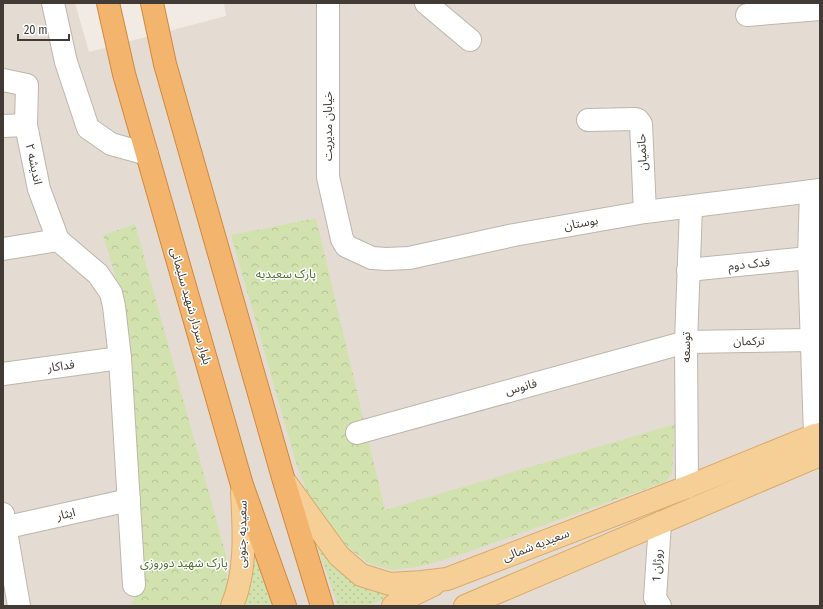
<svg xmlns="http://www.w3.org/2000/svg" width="823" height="609" font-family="'Fira Sans Condensed','Noto Sans Arabic',sans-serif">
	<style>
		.residential { fill: #e4dcd3 }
		.grass { fill: url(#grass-dots) }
		.park { fill: url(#park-crowns) }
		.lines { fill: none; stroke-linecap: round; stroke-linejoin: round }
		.minor-casing { stroke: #beb5ab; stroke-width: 24 }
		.major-casing { stroke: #daa969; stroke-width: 24 }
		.highway-casing { stroke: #d1883e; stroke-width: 24 }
		.minor { stroke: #fff; stroke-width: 22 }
		.major { stroke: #f6cf97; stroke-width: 22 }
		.highway { stroke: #f3b56d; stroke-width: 22 }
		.labels { text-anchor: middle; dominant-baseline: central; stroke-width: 3; stroke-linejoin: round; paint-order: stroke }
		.street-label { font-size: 12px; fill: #423b35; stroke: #fff }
		.park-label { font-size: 12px; fill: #4e6f2d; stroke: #fff }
	</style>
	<defs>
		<pattern id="grass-dots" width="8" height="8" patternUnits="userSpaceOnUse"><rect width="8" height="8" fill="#d2e2af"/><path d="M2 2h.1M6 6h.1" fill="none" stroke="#b6c397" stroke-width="1.8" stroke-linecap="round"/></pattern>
		<pattern id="park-crowns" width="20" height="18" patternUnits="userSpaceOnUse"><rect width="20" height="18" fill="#d2e2af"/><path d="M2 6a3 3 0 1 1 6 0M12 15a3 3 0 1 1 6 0" fill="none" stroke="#b6c397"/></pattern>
	</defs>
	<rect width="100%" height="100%" fill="#f1ebe4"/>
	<path class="residential" d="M3,3H75L89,52L226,16L224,3H820V606H3Z"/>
	<g class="grass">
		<path d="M314,537C320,546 326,556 334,565C348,583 374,597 397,593L367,606H338Z"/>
		<path d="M252,549L272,606H243Z"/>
	</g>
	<g class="park">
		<path d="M316,218L385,510L675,424L672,473L665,482L451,558L417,567L392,570L370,564L352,551L335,534L309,497L297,466L231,235Z"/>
		<path d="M135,224L226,555L227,585L220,606H135L131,603L142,587L133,368L119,288L103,235Z"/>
	</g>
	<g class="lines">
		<g class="minor-casing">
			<g id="minor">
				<path d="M53,3L66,62L88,128L111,144L147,154"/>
				<path d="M328,3V177L342,239L346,246L372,258L386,259L409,258L514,235L645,212L820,190"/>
				<path d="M426,3L470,40"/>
				<path d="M747,15L820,9"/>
				<path d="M3,80L27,85L26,125L39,189L58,240L98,274L111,293L114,306L120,358L134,585"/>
				<path d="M588,120L635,119L638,120L641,124L645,212"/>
				<path d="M3,126L26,125"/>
				<path d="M811,191L809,258L815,435"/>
				<path d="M3,249L58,240"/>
				<path d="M688,270L809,258"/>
				<path d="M3,374L120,358"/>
				<path d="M357,433L686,342L812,340"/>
				<path d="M687,487L686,342L691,207"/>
				<path d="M3,514L19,606"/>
				<path d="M3,528L129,500"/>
				<path d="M660,606L655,598L660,523"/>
			</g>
		</g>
		<g class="major-casing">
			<g id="major">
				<path d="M286,483L339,556L361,575L390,584L422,582L447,579L687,487L815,435L820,434"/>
				<path d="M232,606C247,570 244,530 242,492"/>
				<path d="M393,606L398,602L433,585"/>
				<path d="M465,606L820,455"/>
			</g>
		</g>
		<g class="highway-casing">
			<g id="highway">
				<path d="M108,3L124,74L242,485L285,606"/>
				<path d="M152,3L165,64L284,481L322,606"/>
			</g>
		</g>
		<use href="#minor" class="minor"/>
		<use href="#major" class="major"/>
		<use href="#highway" class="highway"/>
	</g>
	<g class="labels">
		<g class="street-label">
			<text transform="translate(328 126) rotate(-90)">خیابان مدیریت</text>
			<text transform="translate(642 152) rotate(-93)">حاتمیان</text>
			<text transform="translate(34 164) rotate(78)">اندیشه ۲</text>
			<text transform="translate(581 223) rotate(-10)">بوستان</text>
			<text transform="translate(749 264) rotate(-6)">فدک دوم</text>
			<text transform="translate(191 306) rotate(74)">بلوار سردار شهید سلیمانی</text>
			<text transform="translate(749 341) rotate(-1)">ترکمان</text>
			<text transform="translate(686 347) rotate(-90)">توسعه</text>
			<text transform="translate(61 366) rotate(-8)">فداکار</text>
			<text transform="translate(521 387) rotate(-15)">فانوس</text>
			<text transform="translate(66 514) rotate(-13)">ایثار</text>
			<text transform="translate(242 534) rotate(-89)">سعیدیه جنوبی</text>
			<text transform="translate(536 545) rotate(-21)">سعیدیه شمالی</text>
			<text transform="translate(657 565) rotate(-87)">روژان 1</text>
		</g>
		<g class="park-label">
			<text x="286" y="274">پارک سعیدیه</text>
			<text x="184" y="563">پارک شهید دوروزی</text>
		</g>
	</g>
	<rect width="823" height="609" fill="none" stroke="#423b35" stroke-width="8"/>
	<path d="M18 34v6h51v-6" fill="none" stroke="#423b35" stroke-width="2"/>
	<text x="24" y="34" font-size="12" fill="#423b35" stroke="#ffffff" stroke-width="3" paint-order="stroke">20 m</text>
</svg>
